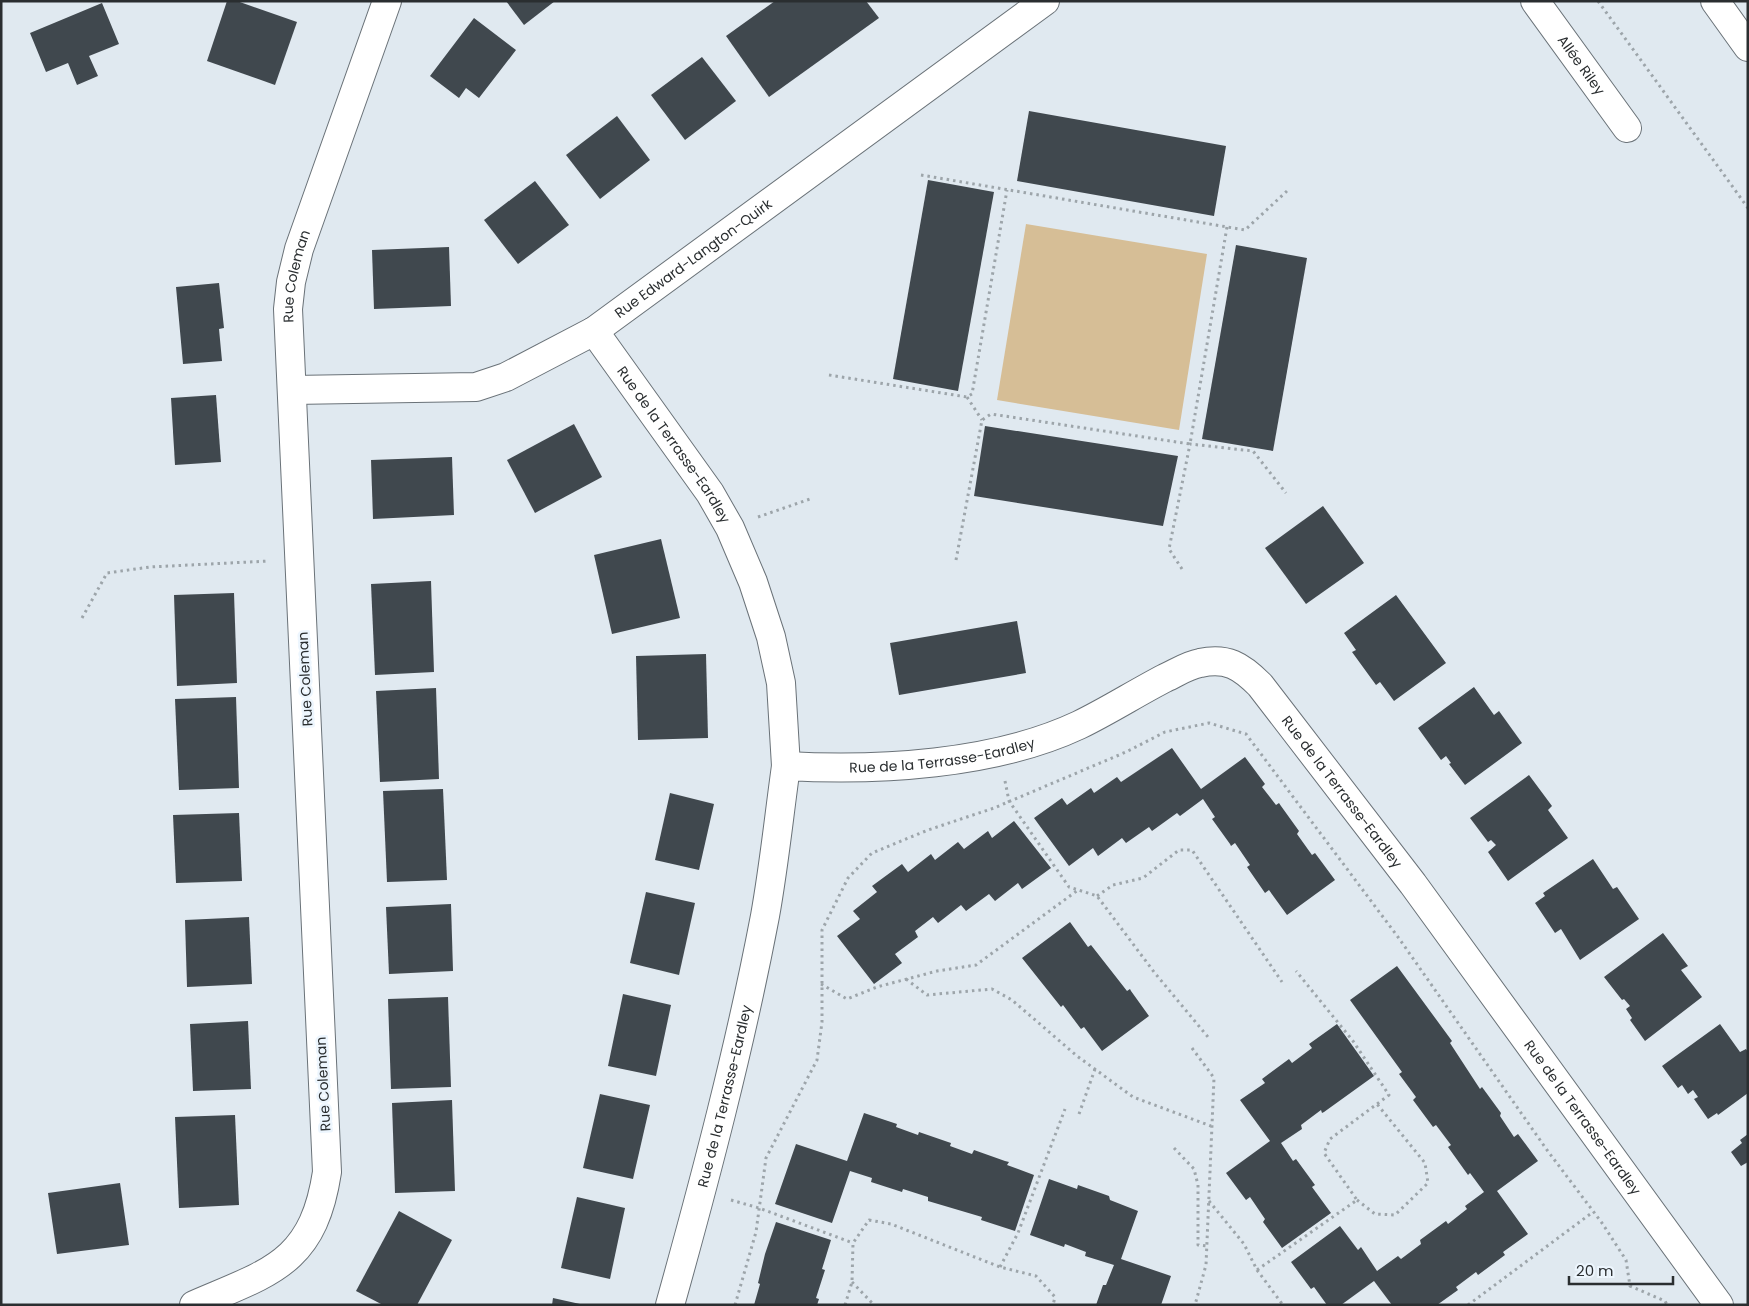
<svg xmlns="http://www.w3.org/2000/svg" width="1749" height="1306" font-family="Poppins,sans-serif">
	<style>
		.green { fill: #d6be96 }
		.building { fill: #40484e }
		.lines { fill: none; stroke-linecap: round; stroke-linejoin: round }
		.minor-casing { stroke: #6a7278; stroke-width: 30 }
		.trunk-casing { stroke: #6a7278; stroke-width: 30 }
		.path { stroke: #9da5aa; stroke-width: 3; stroke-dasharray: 2.5 4; stroke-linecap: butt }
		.minor { stroke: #fff; stroke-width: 28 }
		.trunk { stroke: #fff; stroke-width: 28 }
		.labels { text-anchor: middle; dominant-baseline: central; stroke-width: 5; stroke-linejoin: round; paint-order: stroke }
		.street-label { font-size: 14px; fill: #2a2e30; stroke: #edf6fe }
	</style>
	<rect width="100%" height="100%" fill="#e0e9f0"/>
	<path class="green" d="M1026,224L1207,254L1179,430L997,400Z"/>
	<g class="building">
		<path d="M227,1H237L297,22L275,85L207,61Z"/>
		<path d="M506,1H555L524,25Z"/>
		<path d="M775,1H866L879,18L769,97L726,36Z"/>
		<path d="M102,3L119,44L89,56L98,76L77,85L68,63L46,72L30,33Z"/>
		<path d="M474,18L516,50L479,98L466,88L459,98L430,76Z"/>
		<path d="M702,57L736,101L685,140L651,95Z"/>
		<path d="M1029,111L1226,146L1214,216L1017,181Z"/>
		<path d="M617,116L650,160L600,199L566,155Z"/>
		<path d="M928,180L994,192L958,391L893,379Z"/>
		<path d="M535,181L569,225L518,264L484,220Z"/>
		<path d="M1236,245L1307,258L1273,451L1202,439Z"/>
		<path d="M449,247L451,306L374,309L372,250Z"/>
		<path d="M219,283L224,328L219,329L222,361L183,364L176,287Z"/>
		<path d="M216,395L221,462L175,465L171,398Z"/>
		<path d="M574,424L602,477L535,513L507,460Z"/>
		<path d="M985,426L1178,456L1163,526L974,496Z"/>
		<path d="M452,457L454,515L373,519L371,460Z"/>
		<path d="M1323,506L1364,563L1306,604L1265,548Z"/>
		<path d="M661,539L680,618L612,634L594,555Z"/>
		<path d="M431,581L434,672L375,675L371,584Z"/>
		<path d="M234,593L237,683L177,686L174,595Z"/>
		<path d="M1396,595L1446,663L1394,701L1380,682L1376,685L1352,652L1356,650L1344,633Z"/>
		<path d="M1017,621L1026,673L899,695L890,643Z"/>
		<path d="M706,654L708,738L638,740L636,656Z"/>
		<path d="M1474,687L1494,715L1499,711L1522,743L1465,785L1449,764L1451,763L1446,756L1441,760L1418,728Z"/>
		<path d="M436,688L439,779L380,782L376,691Z"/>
		<path d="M236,697L239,788L179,790L175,699Z"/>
		<path d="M1172,748L1201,789L1245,757L1265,784L1262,787L1276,805L1279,803L1281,806L1299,831L1297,834L1312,855L1315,853L1335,880L1287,915L1269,890L1265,893L1247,867L1250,865L1235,843L1231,846L1230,844L1212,819L1215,817L1203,799L1180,816L1177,813L1152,831L1149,827L1126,843L1122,838L1098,856L1093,848L1069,866L1034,818L1062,798L1067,805L1091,788L1094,793L1117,777L1121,782Z"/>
		<path d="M1529,775L1552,806L1548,810L1568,838L1508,881L1488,852L1496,845L1491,840L1488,842L1470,818Z"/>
		<path d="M443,789L447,880L387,882L383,791Z"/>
		<path d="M670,793L714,804L699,870L655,860Z"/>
		<path d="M239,813L242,881L176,883L173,815Z"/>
		<path d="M1014,821L1051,868L1022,889L1018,883L995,901L989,894L966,911L961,905L938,923L933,917L915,931L918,937L895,954L902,963L874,984L837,936L860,919L853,911L877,892L872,886L902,864L908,872L931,854L935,860L958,842L964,849L988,831L992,838Z"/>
		<path d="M1593,859L1613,889L1617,887L1639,919L1580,960L1561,929L1555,933L1535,903L1545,896L1543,893Z"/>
		<path d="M646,892L695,903L679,975L630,963Z"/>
		<path d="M451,904L453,971L389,974L386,907Z"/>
		<path d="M249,917L252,984L187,987L185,920Z"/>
		<path d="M1070,922L1088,947L1091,945L1127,991L1130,989L1131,991L1149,1016L1102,1051L1084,1027L1081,1029L1063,1005L1061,1007L1022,958Z"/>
		<path d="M1663,933L1688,966L1681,970L1702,997L1645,1041L1630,1020L1632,1018L1626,1009L1630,1006L1624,999L1622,1000L1604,977Z"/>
		<path d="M1397,966L1452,1041L1450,1043L1480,1089L1482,1087L1501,1113L1500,1116L1514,1137L1518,1134L1538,1161L1497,1191L1528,1234L1503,1252L1505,1255L1478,1275L1476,1272L1456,1287L1458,1290L1437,1305H1392L1374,1281L1341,1305H1327L1314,1287L1311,1289L1291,1262L1340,1226L1358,1250L1361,1247L1377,1271L1398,1256L1401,1259L1421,1244L1420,1240L1446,1221L1448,1224L1467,1209L1465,1206L1484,1192L1470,1173L1468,1175L1448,1147L1451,1145L1436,1125L1433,1127L1413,1100L1416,1097L1399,1074L1402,1072L1350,1000Z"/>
		<path d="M623,994L671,1005L656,1076L608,1066Z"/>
		<path d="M448,997L451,1087L391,1089L388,999Z"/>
		<path d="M248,1021L251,1089L193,1091L190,1024Z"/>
		<path d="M1337,1024L1374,1076L1324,1112L1322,1113L1321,1110L1301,1125L1302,1129L1281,1143L1293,1161L1296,1159L1315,1185L1312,1187L1331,1213L1282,1248L1263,1222L1265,1219L1250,1197L1246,1200L1226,1173L1270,1141L1240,1100L1265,1083L1262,1079L1289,1059L1292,1063L1312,1048L1309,1044Z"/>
		<path d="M1720,1024L1740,1052L1746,1049L1748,1052V1093L1718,1115L1717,1113L1708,1119L1694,1099L1698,1097L1693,1090L1688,1094L1682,1085L1678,1088L1662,1066Z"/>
		<path d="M600,1094L650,1105L633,1179L583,1168Z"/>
		<path d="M452,1100L455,1191L395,1193L392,1103Z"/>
		<path d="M864,1113L897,1124L896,1127L918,1135L919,1132L948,1142L951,1143L950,1146L972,1154L974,1150L1005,1161L1009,1162L1007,1165L1034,1175L1015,1231L981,1220L982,1217L928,1201V1197L903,1189L902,1192L899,1191L871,1182L872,1178L850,1171L832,1223L775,1204L796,1144L847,1161Z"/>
		<path d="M235,1115L239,1205L179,1208L175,1117Z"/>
		<path d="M1748,1134V1162L1741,1166L1731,1152L1742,1143L1740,1140Z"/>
		<path d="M1049,1179L1077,1189L1078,1185L1109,1196L1110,1200L1138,1211L1121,1259L1171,1276L1161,1305H1096L1103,1285H1106L1114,1265L1085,1256L1086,1252L1065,1244L1064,1247L1030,1235Z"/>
		<path d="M120,1183L129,1245L57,1254L48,1193Z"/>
		<path d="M577,1197L625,1208L610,1279L561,1268Z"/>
		<path d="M399,1211L452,1240L417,1305H383L356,1291Z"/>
		<path d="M776,1222L831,1240L822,1269L825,1270L816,1298L819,1299L817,1305H754L760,1284L758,1283L765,1254Z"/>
		<path d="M553,1298L580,1304V1305H552Z"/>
	</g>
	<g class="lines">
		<g class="minor-casing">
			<g id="minor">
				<path id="s1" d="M1535,1L1627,128"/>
				<path id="s2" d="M594,331L710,493L730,528L753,582L771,637L781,683L786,766"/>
				<path id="s3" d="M292,390L476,387L506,377L594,331L1045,1"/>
				<path id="s4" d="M194,1305C270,1272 313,1264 327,1172L288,309L291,282L299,249L387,1"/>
				<path id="s5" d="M670,1305C706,1176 740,1047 765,916C774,866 779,816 786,766C878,771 994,765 1079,725C1108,711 1136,693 1165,678C1176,673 1188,665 1200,663C1227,657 1241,666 1260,685L1413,884L1719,1305"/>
			</g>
		</g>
		<g class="trunk-casing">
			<path id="trunk" d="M1715,1L1748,47"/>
		</g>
		<g class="path">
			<path d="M1598,1L1748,208"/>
			<path d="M921,175L1245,230L1287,191"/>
			<path d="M829,375L967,397L972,394L1007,190"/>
			<path d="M967,397L982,420"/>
			<path d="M758,517L810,499"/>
			<path d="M956,560L982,420L991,414L1190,444L1227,227"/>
			<path d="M1182,569L1169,549L1190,444L1253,451L1286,493"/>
			<path d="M82,618L107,573L150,567L269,561"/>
			<path d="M1005,781L1009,801L1069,887L1097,896L1154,972L1208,1037"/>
			<path d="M1097,896L1113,885L1143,878L1179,850H1192L1282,982"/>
			<path d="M906,979L927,995L992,989L1012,1000L1077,1056L1133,1097L1211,1126"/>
			<path d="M821,984L847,999L877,987L937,971L976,965L1078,890"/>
			<path d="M1192,1048L1214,1078L1206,1265L1195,1305"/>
			<path d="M1079,1114L1095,1069"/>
			<path d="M1174,1148L1194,1169L1198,1185V1245L1207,1246"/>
			<path d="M731,1200L759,1208L853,1243"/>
			<path d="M1357,1200L1375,1214L1395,1215L1428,1183L1425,1163L1377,1104"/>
			<path d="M1209,1201L1244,1244L1257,1270L1283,1305"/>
			<path d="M1000,1267L1018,1233L1065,1109"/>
			<path d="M1257,1270L1357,1200L1324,1153L1330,1139L1389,1095L1353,1041L1296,971"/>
			<path d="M852,1282L874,1305"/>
			<path d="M735,1305L756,1232L766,1158L817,1060L822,1022V930L848,878L872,853L928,830L994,808L1126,752L1165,732L1209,723L1246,734L1398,937L1547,1150L1602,1223L1626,1260L1630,1286L1665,1301L1667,1305"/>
			<path d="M845,1305L852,1282L853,1243L869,1220L891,1224L1000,1267L1036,1276L1055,1297L1053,1305"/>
			<path d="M1468,1305L1593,1212"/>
		</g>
		<use href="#minor" class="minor"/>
		<use href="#trunk" class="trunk"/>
	</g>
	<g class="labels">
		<g class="street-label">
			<text stroke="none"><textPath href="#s1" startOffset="79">Allée Riley</textPath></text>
			<text stroke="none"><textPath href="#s3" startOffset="438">Rue Edward-Langton-Quirk</textPath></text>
			<text stroke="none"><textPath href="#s4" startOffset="1099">Rue Coleman</textPath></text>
			<text stroke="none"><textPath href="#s2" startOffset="139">Rue de la Terrasse-Eardley</textPath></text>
			<text transform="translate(305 679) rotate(-93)">Rue Coleman</text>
			<text stroke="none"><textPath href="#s5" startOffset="709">Rue de la Terrasse-Eardley</textPath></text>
			<text stroke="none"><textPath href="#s5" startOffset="1189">Rue de la Terrasse-Eardley</textPath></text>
			<text transform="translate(323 1084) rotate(-93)">Rue Coleman</text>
			<text stroke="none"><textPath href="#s5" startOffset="216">Rue de la Terrasse-Eardley</textPath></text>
			<text stroke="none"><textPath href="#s5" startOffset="1594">Rue de la Terrasse-Eardley</textPath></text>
		</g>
	</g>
	<rect width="1749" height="1306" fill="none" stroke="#2a2e30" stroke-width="5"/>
	<path d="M1569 1276v8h104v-8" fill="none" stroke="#2a2e30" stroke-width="2.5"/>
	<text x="1576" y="1276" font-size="15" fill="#2a2e30" stroke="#edf6fe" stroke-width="4" paint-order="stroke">20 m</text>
</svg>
